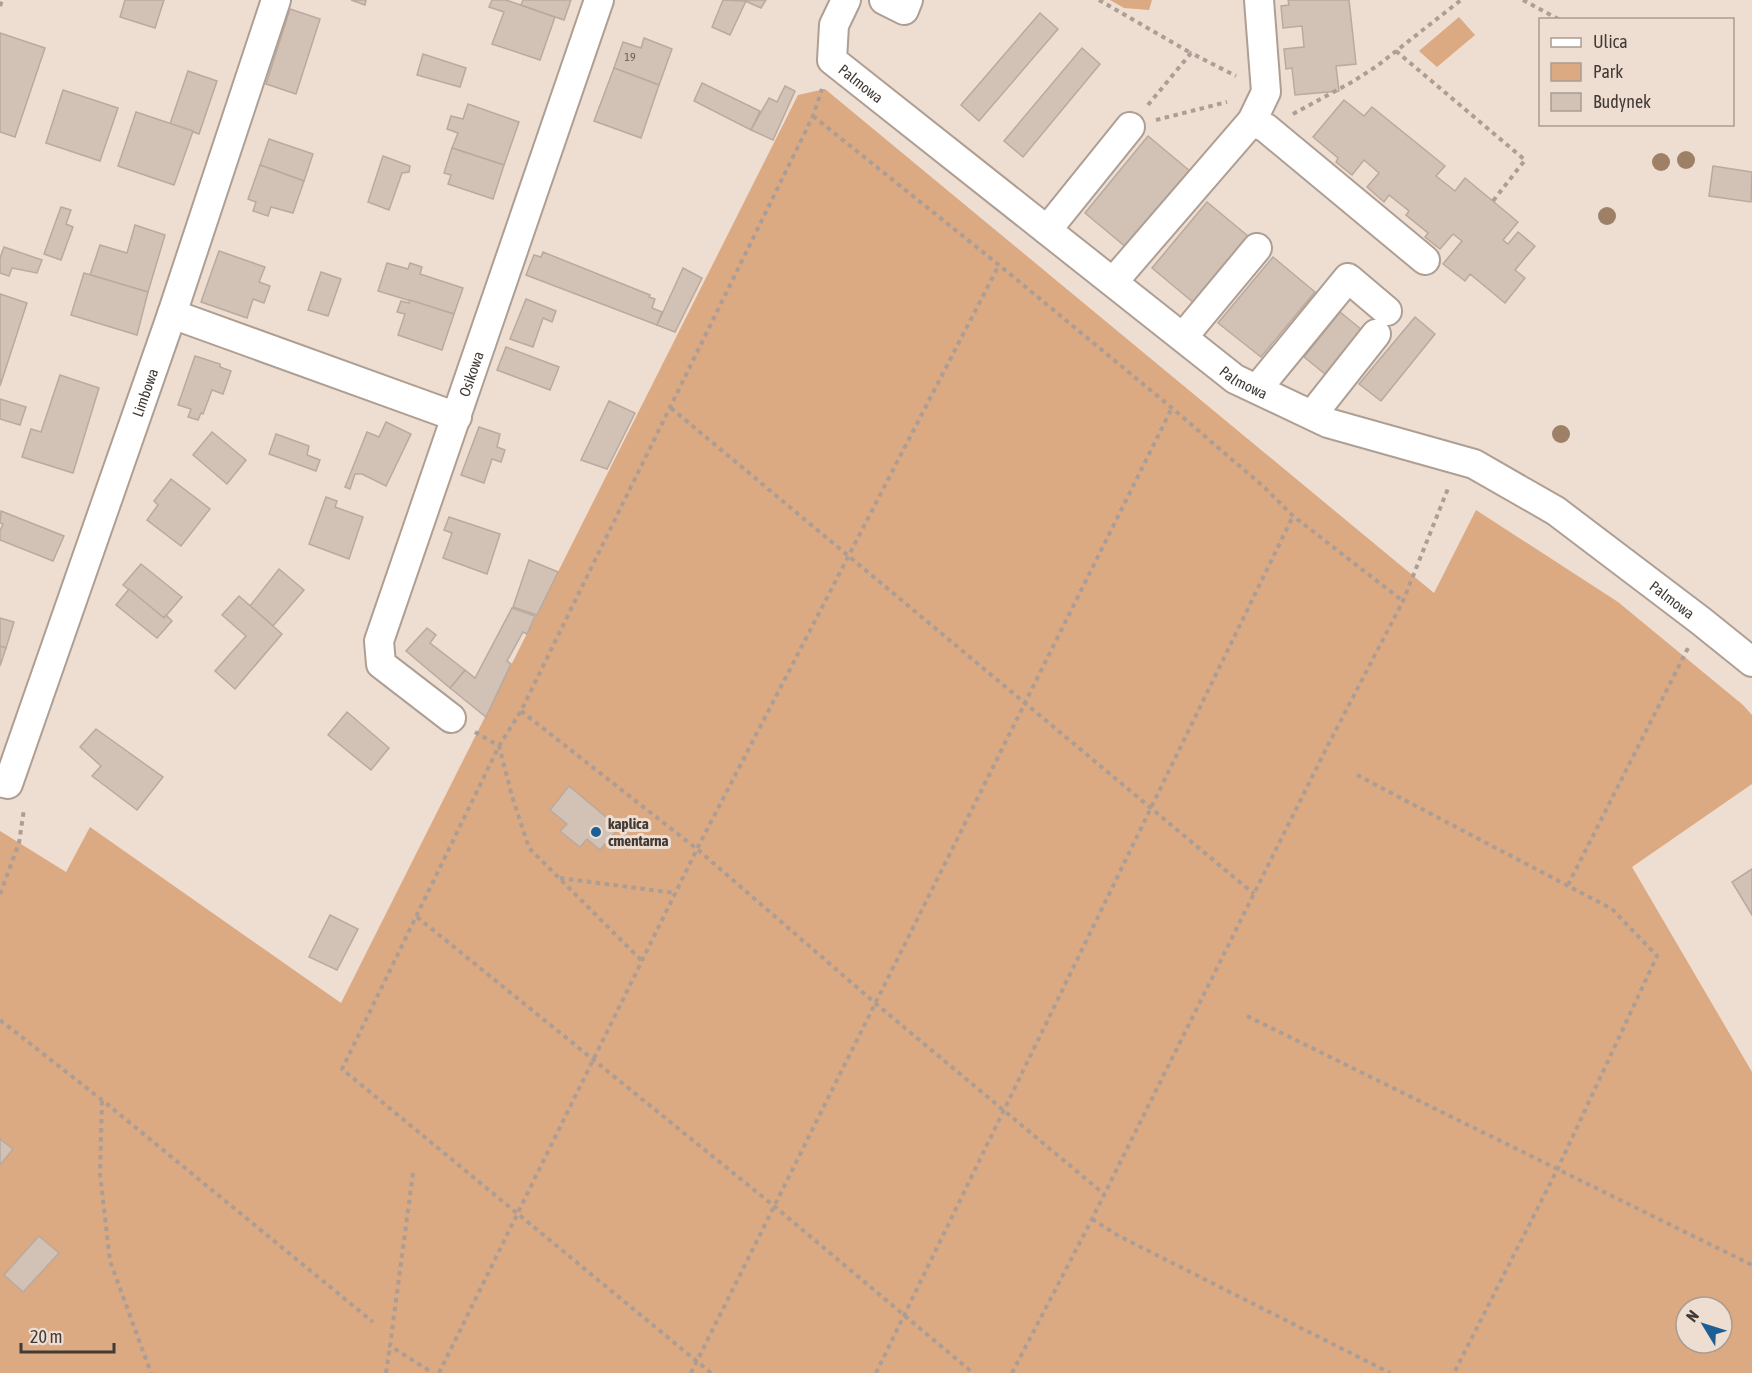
<svg xmlns="http://www.w3.org/2000/svg" width="1752" height="1373" font-family="'Asap Condensed',sans-serif">
	<style>
		.green { fill: #dba982; fill-rule: evenodd }
		.building { fill: #d2c1b5; stroke: #baa99d; stroke-width: 1.5 }
		.lines { fill: none; stroke-linecap: round; stroke-linejoin: round }
		.street-casing { stroke: #af9f93; stroke-width: 32 }
		.path { stroke: #ac9e95; stroke-width: 4; stroke-dasharray: 4.5 4.5; stroke-linecap: butt }
		.street { stroke: #fff; stroke-width: 28 }
		.tree { fill: #9d8066 }
		.poi-dot { fill: #1d5f94; stroke: #eeddd1; stroke-width: 2 }
		.labels { text-anchor: middle; dominant-baseline: central; stroke-width: 6; stroke-linejoin: round; paint-order: stroke }
		.number-label { font-size: 12px; fill: #655c55 }
		.street-label { font-size: 15px; fill: #413a35; stroke: #eeddd1 }
		.poi-label { font-size: 15px; font-weight: bold; fill: #413a35; stroke: #eeddd1; text-anchor: start }
	</style>
	<rect width="100%" height="100%" fill="#eeddd1"/>
	<g class="green">
		<path d="M1110,0H1152L1149,10L1124,8Z"/>
		<path d="M1459,17L1475,35L1437,67L1419,51Z"/>
		<path d="M825,89L1434,593L1476,510L1618,602L1743,705L1752,715V784L1632,867L1752,1072V1373H0V831L66,872L90,827L341,1003L798,95ZM1686,1307H1722V1343H1686Z"/>
	</g>
	<g class="building">
		<path d="M125,0H164L155,28L120,17Z"/>
		<path d="M351,0H366L365,5Z"/>
		<path d="M492,0H506L555,17L540,60L492,44L504,12L489,7Z"/>
		<path d="M523,0H571L564,20L521,5Z"/>
		<path d="M723,0L746,1L730,35L712,27Z"/>
		<path d="M743,0H766L761,8Z"/>
		<path d="M1288,0H1349L1356,64L1336,66L1339,91L1295,95L1292,68L1286,69L1284,49L1304,47L1302,26L1283,28L1281,6L1289,5Z"/>
		<path d="M290,9L320,19L296,94L266,84Z"/>
		<path d="M1040,13L1058,29L979,121L961,105Z"/>
		<path d="M0,33L45,48L15,137L0,132Z"/>
		<path d="M644,38L672,49L659,85L614,68L623,42L641,48Z"/>
		<path d="M1082,48L1100,64L1023,157L1004,141Z"/>
		<path d="M423,54L466,68L460,87L417,75Z"/>
		<path d="M614,68L659,85L641,138L594,121Z"/>
		<path d="M188,71L217,81L199,134L170,124Z"/>
		<path d="M702,83L760,111L751,130L694,101Z"/>
		<path d="M785,86L795,91L773,140L751,130L769,98L777,102Z"/>
		<path d="M63,90L118,108L100,161L46,143Z"/>
		<path d="M1344,100L1364,116L1372,107L1445,166L1436,176L1455,191L1465,178L1518,222L1503,240L1508,244L1518,232L1535,246L1515,270L1525,278L1505,303L1470,274L1465,281L1443,264L1462,241L1453,234L1440,249L1425,237L1428,233L1406,215L1409,211L1389,195L1384,202L1367,187L1379,173L1364,160L1352,175L1336,162L1338,158L1313,137Z"/>
		<path d="M468,104L519,122L504,165L452,148L458,133L447,129L451,116L463,119Z"/>
		<path d="M136,112L193,131L174,185L118,166Z"/>
		<path d="M1148,136L1190,171L1127,248L1085,213Z"/>
		<path d="M269,139L313,154L304,181L260,165Z"/>
		<path d="M452,148L504,165L493,199L448,184L451,175L444,173Z"/>
		<path d="M383,156L410,166L409,172L402,173L389,210L368,202Z"/>
		<path d="M260,165L304,181L293,213L271,207L268,216L253,211L256,202L248,199Z"/>
		<path d="M1713,166L1752,172L1751,202L1709,196Z"/>
		<path d="M1207,202L1248,236L1194,303L1152,268Z"/>
		<path d="M61,207L71,210L66,224L73,227L61,260L44,254Z"/>
		<path d="M135,225L165,235L148,292L90,275L100,245L127,253Z"/>
		<path d="M4,247L42,260L37,273L12,268L9,276L0,273V258Z"/>
		<path d="M219,251L265,267L259,282L270,286L264,303L253,299L247,318L201,302Z"/>
		<path d="M543,252L650,295L649,297L655,299L652,308L662,312L657,325L526,275L534,255L541,257Z"/>
		<path d="M1273,257L1315,292L1261,357L1218,323Z"/>
		<path d="M387,263L408,269L410,263L422,267L420,274L463,288L454,314L378,291Z"/>
		<path d="M683,268L702,278L675,332L657,325Z"/>
		<path d="M321,272L341,279L328,316L308,310Z"/>
		<path d="M84,273L148,292L137,335L71,315Z"/>
		<path d="M0,294L27,303L0,386Z"/>
		<path d="M526,299L556,311L552,322L543,318L533,347L510,339Z"/>
		<path d="M410,300L454,314L442,350L398,335L405,314L397,312L401,301L409,303Z"/>
		<path d="M1340,312L1362,330L1325,374L1304,357Z"/>
		<path d="M1415,317L1435,334L1381,401L1359,384Z"/>
		<path d="M506,347L559,367L550,390L497,370Z"/>
		<path d="M195,356L220,364V367L231,371L223,394L212,390L203,414L201,413L198,420L188,417L191,409L178,405Z"/>
		<path d="M60,375L99,388L73,473L22,457L31,429L41,432Z"/>
		<path d="M0,399L26,407L20,425L0,419Z"/>
		<path d="M609,401L635,413L607,469L581,460Z"/>
		<path d="M386,422L411,434L386,486L362,474H355L350,489L345,487L367,432L379,437Z"/>
		<path d="M479,427L500,434L497,447L505,450L501,462L492,459L484,483L461,475Z"/>
		<path d="M212,432L246,460L227,484L193,455Z"/>
		<path d="M276,434L309,446L307,455L320,460L316,471L269,454Z"/>
		<path d="M171,479L210,509L181,546L147,520L158,505L154,501Z"/>
		<path d="M326,497L337,501L335,507L363,517L349,559L309,544Z"/>
		<path d="M1,511L64,536L53,561L0,540V531L3,524L0,523Z"/>
		<path d="M449,517L500,534L487,574L443,558L452,533L444,530Z"/>
		<path d="M529,560L558,572L537,615L513,607Z"/>
		<path d="M141,564L182,597L164,618L123,585Z"/>
		<path d="M279,569L304,590L273,626L250,606Z"/>
		<path d="M129,589L164,618L166,615L172,621L157,638L116,605Z"/>
		<path d="M239,596L282,634L235,689L215,671L246,636L222,615Z"/>
		<path d="M512,608L535,616L527,634L523,632L507,661L511,664L486,717L450,688L465,670L475,678Z"/>
		<path d="M0,618L14,622L6,648L0,646Z"/>
		<path d="M427,628L436,635L430,643L465,670L450,688L406,651Z"/>
		<path d="M0,646L6,648L0,666Z"/>
		<path d="M347,712L389,748L371,770L328,735Z"/>
		<path d="M96,729L163,777L137,810L92,776L101,766L80,747Z"/>
		<path d="M569,786L619,828L600,850L587,839L580,847L560,831L567,824L550,810Z"/>
		<path d="M1752,869V915L1732,882Z"/>
		<path d="M330,915L358,929L337,970L309,957Z"/>
		<path d="M0,1139L13,1149L0,1165Z"/>
		<path d="M39,1236L59,1253L23,1292L4,1275Z"/>
	</g>
	<g class="lines">
		<g class="street-casing">
			<g id="street">
				<path id="s1" d="M846,0L834,25L832,60L1235,379L1328,423L1474,464L1556,511L1701,621L1752,662"/>
				<path d="M884,0L904,10L908,0"/>
				<path d="M1252,121L1266,128L1425,260"/>
				<path d="M1047,230L1130,127"/>
				<path d="M1113,282L1252,121L1266,92L1259,0"/>
				<path d="M172,314L457,417"/>
				<path d="M1183,337L1257,248"/>
				<path d="M1257,389L1348,278L1387,311"/>
				<path d="M1312,415L1376,334"/>
				<path id="s2" d="M451,718L381,664L379,641L599,0"/>
				<path id="s3" d="M0,782L8,784L172,314L276,0"/>
			</g>
		</g>
		<g class="path">
			<path d="M1099,0L1191,53"/>
			<path d="M1523,0L1560,20"/>
			<path d="M0,6L2,0"/>
			<path d="M1396,51L1525,160L1493,201"/>
			<path d="M1148,105L1191,53L1236,76"/>
			<path d="M1293,114L1352,82L1377,66L1461,0"/>
			<path d="M813,116L999,265L1172,408L1264,487L1293,516L1403,601"/>
			<path d="M1156,120L1227,102"/>
			<path d="M671,408L1254,894"/>
			<path d="M521,711L697,849L875,1003L1104,1194"/>
			<path d="M475,732L499,746L512,796L529,848L642,961"/>
			<path d="M1357,775L1612,909L1657,956L1558,1168L1454,1373"/>
			<path d="M560,878L675,893"/>
			<path d="M1568,885L1688,648"/>
			<path d="M0,894L19,843L24,809"/>
			<path d="M417,917L774,1206L973,1373"/>
			<path d="M1247,1016L1752,1265"/>
			<path d="M0,1020L102,1100L373,1322"/>
			<path d="M102,1101L100,1174L110,1261L151,1373"/>
			<path d="M413,1173L390,1346L433,1373"/>
			<path d="M1092,1219L1117,1235L1390,1373"/>
			<path d="M386,1373L390,1346"/>
			<path d="M439,1373L697,849L999,265"/>
			<path d="M691,1373L1172,408"/>
			<path d="M711,1373L342,1069L499,746L521,711L813,116L822,89"/>
			<path d="M876,1373L1293,516"/>
			<path d="M1012,1373L1092,1219L1327,747L1403,601L1449,486"/>
		</g>
		<use href="#street" class="street"/>
	</g>
	<g class="tree">
		<circle cx="1686" cy="160" r="9"/>
		<circle cx="1661" cy="162" r="9"/>
		<circle cx="1607" cy="216" r="9"/>
		<circle cx="1561" cy="434" r="9"/>
	</g>
	<circle class="poi-dot" cx="596" cy="832" r="6"/>
	<g class="labels">
		<g class="number-label">
			<text x="630" y="57">19</text>
		</g>
		<g class="street-label">
			<text stroke="none"><textPath href="#s1" startOffset="100">Palmowa</textPath></text>
			<text stroke="none"><textPath href="#s2" startOffset="394">Osikowa</textPath></text>
			<text stroke="none"><textPath href="#s1" startOffset="586">Palmowa</textPath></text>
			<text stroke="none"><textPath href="#s3" startOffset="423">Limbowa</textPath></text>
			<text stroke="none"><textPath href="#s1" startOffset="1072">Palmowa</textPath></text>
		</g>
		<g class="poi-label">
			<text x="608" y="823">kaplica<tspan x="608" dy="17">cmentarna</tspan></text>
		</g>
	</g>
	<rect x="1539" y="18" width="195" height="108" fill="#eeddd1" stroke="#a99c93" stroke-width="1.5"/>
	<rect x="1551" y="38" width="30" height="9" fill="#ffffff" stroke="#a99c93" stroke-width="1.5"/>
	<text x="1593" y="48" font-size="18" fill="#413a35">Ulica</text>
	<rect x="1551" y="63" width="30" height="18" fill="#dba982" stroke="#a99c93" stroke-width="1.5"/>
	<text x="1593" y="78" font-size="18" fill="#413a35">Park</text>
	<rect x="1551" y="93" width="30" height="18" fill="#d2c1b5" stroke="#a99c93" stroke-width="1.5"/>
	<text x="1593" y="108" font-size="18" fill="#413a35">Budynek</text>
	<g transform="translate(1704 1325) rotate(308)"><circle r="28" fill="#eeddd1" stroke="#a99c93" stroke-width="1.5"/>
	<path d="M0-4.5L10 22L0 15L-10 22Z" fill="#1d5f94"/>
	<text y="-9" font-size="16" font-weight="bold" text-anchor="middle" fill="#413a35">N</text>
	</g>
	<path d="M21 1343v9h93v-9" fill="none" stroke="#413a35" stroke-width="3"/>
	<text x="30" y="1343" font-size="18" fill="#413a35" stroke="#eeddd1" stroke-width="4.5" paint-order="stroke">20 m</text>
</svg>
